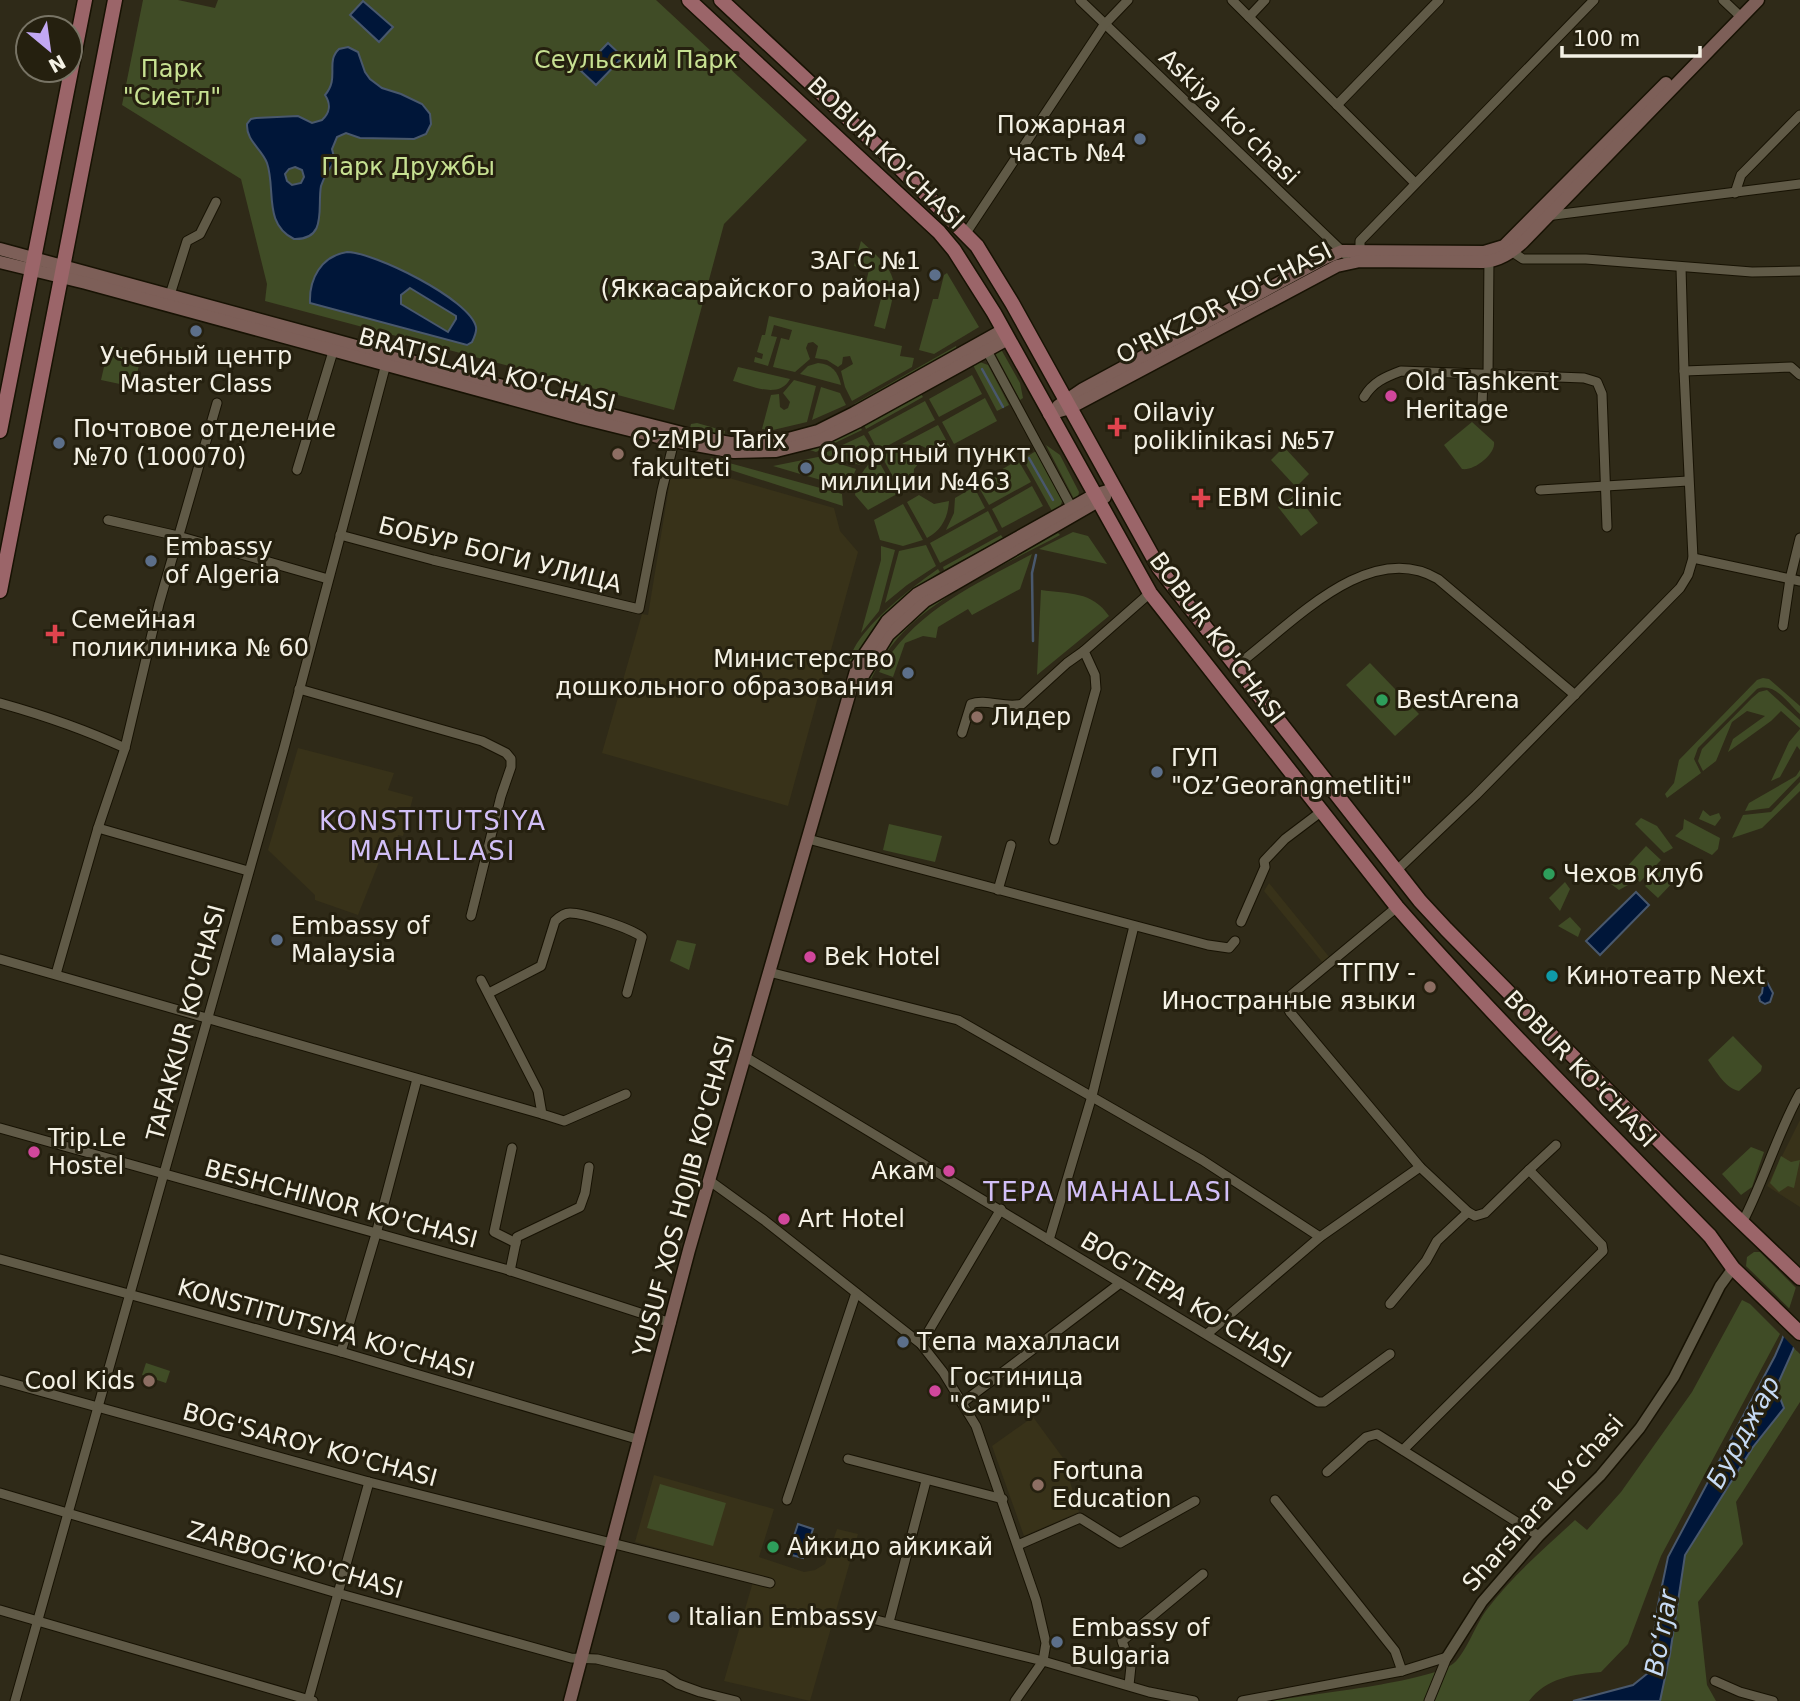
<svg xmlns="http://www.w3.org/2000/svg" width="1800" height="1701" font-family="'DejaVu Sans',sans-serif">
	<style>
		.built { fill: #383219 }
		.green { fill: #404c26 }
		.water { fill: #001639; stroke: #49586d; stroke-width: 2; fill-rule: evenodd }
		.pier { fill: #2f2a18 }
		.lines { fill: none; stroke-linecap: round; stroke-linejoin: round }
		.stream { stroke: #49586d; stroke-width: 2.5 }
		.minor-casing { stroke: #171203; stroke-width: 11 }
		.tertiary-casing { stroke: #171203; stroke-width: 13 }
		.secondary-casing { stroke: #171203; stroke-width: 15 }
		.primary-casing { stroke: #171203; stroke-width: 17 }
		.minor { stroke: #605a47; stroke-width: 9 }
		.tertiary { stroke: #605a47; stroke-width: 10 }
		.secondary { stroke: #7d5f58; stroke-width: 12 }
		.primary { stroke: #9b6569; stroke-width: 14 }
		.service-dot { fill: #5c6f8a; stroke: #25200f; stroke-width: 2.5 }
		.hotel-dot { fill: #d1479c; stroke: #25200f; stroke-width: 2.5 }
		.health-dot { fill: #e0444e; stroke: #25200f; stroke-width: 2.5 }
		.education-dot { fill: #8d6e63; stroke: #25200f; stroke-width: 2.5 }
		.leisure-dot { fill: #2e9e5b; stroke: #25200f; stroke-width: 2.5 }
		.culture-dot { fill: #0f9aa8; stroke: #25200f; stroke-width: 2.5 }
		.labels { text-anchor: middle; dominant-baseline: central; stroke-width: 6; stroke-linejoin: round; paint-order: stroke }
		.park-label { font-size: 24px; fill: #c7e192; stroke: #25200f }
		.street-label { font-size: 24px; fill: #f4f1e5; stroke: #25200f }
		.poi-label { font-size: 24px; fill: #f4f1e5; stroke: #25200f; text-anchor: start }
		.neighbourhood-label { font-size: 26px; letter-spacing: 2px; fill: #d2bff7; stroke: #25200f }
		.water-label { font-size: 26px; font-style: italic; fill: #c6daf4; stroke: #25200f }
	</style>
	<rect width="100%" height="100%" fill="#2f2a18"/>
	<g class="built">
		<path d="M673,462L834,508L840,531L858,552L788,806L602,753L642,614L648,615Z"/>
		<path d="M298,748L394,773L388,790L413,797L403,836L398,835L392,860L381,857L358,915L315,900V895L268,850Z"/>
		<path d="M1269,883L1330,958L1323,963L1264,891Z"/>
		<path d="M1800,1120V1207L1767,1186Z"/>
		<path d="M1033,1417L1063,1458L1079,1512L1024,1536L992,1446Z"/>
		<path d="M654,1475L774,1509L759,1557L804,1572L815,1570L825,1564L837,1529L858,1534L810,1701L724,1681L755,1575L635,1542Z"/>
	</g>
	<g class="green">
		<path d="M143,0H178L215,8L218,0H656L807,140L724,224L674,410L265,301L267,284L241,179L122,105Z"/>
		<path d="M861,241C901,277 898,278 885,329L874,326L884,287L866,282L869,270L854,266Z"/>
		<path d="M947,273L979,327L934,354L919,350L933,299H938L944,275Z"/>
		<path d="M769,316L902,346L900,356L914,358L912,367L852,401L845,387L841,371L853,364L850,356L843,357L842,364L838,367L827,360L815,358L818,346L813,342L808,343L806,348L810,359L795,372L773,367L781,338L789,340L792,330L774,325L771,336L777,337L768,366L754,362L755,357L762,359L763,354L757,352L762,335H765Z"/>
		<path d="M109,345L142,352L134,387L101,380Z"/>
		<path d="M956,346L957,349L856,406L854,404Z"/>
		<path d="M999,351H1002L1020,383L1023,398L1020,400L995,353Z"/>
		<path d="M980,362L988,365L1009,405L997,411L973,365Z"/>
		<path d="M818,363C832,364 838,372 841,385L800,374L808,366Z"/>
		<path d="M738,367L790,379C779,400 750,385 733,381Z"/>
		<path d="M972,375L982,394L939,417L929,399Z"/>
		<path d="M794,380L816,386L807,422L773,430L762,429L771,395L779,394L780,407L784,410L788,408L790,402L783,393Z"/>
		<path d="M821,387L840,393L846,405L812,420Z"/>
		<path d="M921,394L923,397L866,429L864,425Z"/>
		<path d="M985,398L997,421L954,444L942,422Z"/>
		<path d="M925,401L935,420L878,451L868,432Z"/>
		<path d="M1472,422L1494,442C1496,454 1474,471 1462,469L1444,445Z"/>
		<path d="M697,423L725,431L724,435L696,431L690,428L691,424Z"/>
		<path d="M938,425L950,447L937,454L922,446L902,444Z"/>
		<path d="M860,427L862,430L816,452L810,450L831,442Z"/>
		<path d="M864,435L875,453L860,465L823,454Z"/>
		<path d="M1046,445L1060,455L1079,492L1078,497L1074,499Z"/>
		<path d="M1284,447L1309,474L1296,487L1271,460Z"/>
		<path d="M903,450L924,457L914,469L913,484L901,491L881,455Z"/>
		<path d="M1036,451L1063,499L1060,507L1052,511L1023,459Z"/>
		<path d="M818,457L856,469L848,488L773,466Z"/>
		<path d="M711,458L842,494L843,506L709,463Z"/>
		<path d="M877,458L897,494L868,510L855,495C857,479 863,467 877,458Z"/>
		<path d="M1018,460L1031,482L989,505L977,484Z"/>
		<path d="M1032,486L1043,506L1002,528L992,509Z"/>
		<path d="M974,487L985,508L946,530L954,513L955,498Z"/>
		<path d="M1296,494L1318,523L1301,536L1278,507Z"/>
		<path d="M919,495L934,504L949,501C948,517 942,530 927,538L907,502Z"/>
		<path d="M903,504L923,540L903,546L880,540L874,520Z"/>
		<path d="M988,511L998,531L940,563L930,543Z"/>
		<path d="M1073,532L1088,536L1107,564L1039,549Z"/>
		<path d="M1058,533L1060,535C1007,564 937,593 897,639C883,655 873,674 864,694H861L890,643L925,608Z"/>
		<path d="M1001,535L1003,538L944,570L943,567Z"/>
		<path d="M926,545L936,566L907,585L885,603L899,551Z"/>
		<path d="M881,546L895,550L879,611L861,633L881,560Z"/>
		<path d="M1032,554L1020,589L972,615L968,609L938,627L936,638L923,636L905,643L893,677L879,672C915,610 973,586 1032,554Z"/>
		<path d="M938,569L940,572C899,598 875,623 850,665C847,636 916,584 938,569Z"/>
		<path d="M1041,590C1069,594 1092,591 1109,616L1037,675Z"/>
		<path d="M1370,663L1419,714L1395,736L1346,685Z"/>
		<path d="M1763,678L1769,679L1800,706V714C1788,703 1775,682 1757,689L1698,748L1694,759L1701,773L1667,798L1665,794L1674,783L1679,760L1757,680Z"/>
		<path d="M1767,690L1800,720V728L1781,711L1771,721L1728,752L1733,739L1765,716L1747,711L1732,722L1716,761L1703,771L1698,761L1702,749L1752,698L1759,692Z"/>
		<path d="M1800,729V750L1797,746L1780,777L1771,781L1789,742Z"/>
		<path d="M1800,770V776L1769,808L1745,811L1749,803L1796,776Z"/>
		<path d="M1800,782V791L1762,828L1732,838L1743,815L1771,812Z"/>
		<path d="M1703,810L1710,816L1719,813L1721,818L1715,826L1699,819Z"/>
		<path d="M1641,818L1657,826L1673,848L1664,853L1635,824Z"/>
		<path d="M1684,819L1720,838L1718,849L1712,855L1675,836L1683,829Z"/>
		<path d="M889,824L942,836L935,862L883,850Z"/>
		<path d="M1646,846L1661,860L1640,882L1637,880L1619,890L1611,884Z"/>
		<path d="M1666,865L1678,877L1658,898L1645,886Z"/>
		<path d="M1565,882L1570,889L1560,911L1549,898Z"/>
		<path d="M1570,917L1581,929L1578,937L1558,926Z"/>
		<path d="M677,940L696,944L689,970L670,961Z"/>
		<path d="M1733,1036L1762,1066L1761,1071L1739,1091C1725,1088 1716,1071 1708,1060Z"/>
		<path d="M1751,1147L1764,1152L1752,1187L1741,1195L1722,1174Z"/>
		<path d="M1781,1156L1791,1162L1800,1160L1794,1188L1788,1186L1779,1192L1770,1183Z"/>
		<path d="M1754,1252H1760L1800,1292V1319L1746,1266L1747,1257Z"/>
		<path d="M1742,1300L1750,1304L1780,1334L1661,1556L1628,1644L1601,1672C1574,1674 1546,1678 1529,1701H1270C1305,1695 1432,1682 1454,1663C1466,1653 1477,1621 1488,1608C1513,1575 1545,1548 1575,1520L1587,1530L1621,1492L1692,1392Z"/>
		<path d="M1794,1348L1800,1354V1402L1736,1502L1743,1544L1698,1602L1707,1685L1716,1701H1660L1670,1654L1685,1555L1753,1447L1784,1408L1775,1388Z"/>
		<path d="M146,1363L170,1371L166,1383L142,1375Z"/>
		<path d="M660,1484L726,1503L713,1546L647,1528Z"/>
	</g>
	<g class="water">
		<path d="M363,1L393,27L379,42L350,15Z"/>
		<path d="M608,43L623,57L596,85L581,71Z"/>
		<path d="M348,47L358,52L365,72L370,79L382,88L401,94L422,104L430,114L431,124L426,134L414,139L360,138L346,133L337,137L332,149L335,161C329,169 324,177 321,186C317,207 328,240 294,239C263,224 276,189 267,163C262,149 246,141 247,124L251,119L256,118L298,116L312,123L322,120C330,113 331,104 325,95C340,78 325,62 339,49ZM295,167L302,170L304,177L301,183L292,185L287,181L285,174L289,169Z"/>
		<path d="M347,252C373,252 470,299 476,327C477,332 474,338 472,342L467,345L310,303C309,279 321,256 347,252ZM410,288L456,316V319L448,332L401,304V295Z"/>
		<path d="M1636,892L1649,905L1600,955L1586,941Z"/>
		<path d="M1767,982L1773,993L1770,1002L1765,1004L1760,1001L1759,997L1762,993L1763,985Z"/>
		<path d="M1800,1285V1327L1793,1350L1776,1388L1784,1408L1753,1447L1685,1555L1670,1654L1660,1701H1573L1633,1685L1648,1673L1658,1605L1668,1557L1775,1356L1782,1340Z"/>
		<path d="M798,1524L813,1529L803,1558L788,1554Z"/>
	</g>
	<path class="pier" d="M1800,1282V1339L1797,1351L1781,1334L1797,1284Z"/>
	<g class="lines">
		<g class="stream">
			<path d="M982,369L1003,407"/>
			<path d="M1029,458L1053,500"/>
			<path d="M1033,641L1032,573L1036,555"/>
		</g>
		<g class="minor-casing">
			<g id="minor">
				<path d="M1080,0L1346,255"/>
				<path d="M1232,0L1415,183"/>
				<path d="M1723,0L1741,17"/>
				<path d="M1249,17L1265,0"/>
				<path d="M1337,105L1439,0"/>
				<path d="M1735,193L1741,175L1800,115"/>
				<path d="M1546,216L1800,184"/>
				<path d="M966,233L1104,25L1128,0"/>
				<path d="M1508,249L1523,259H1586L1752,272L1800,271"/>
				<path d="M1360,257V241L1594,0"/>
				<path d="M168,301L187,241L200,234L216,202"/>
				<path d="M985,347L1073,510"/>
				<path d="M1684,371L1791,367L1800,375"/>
				<path d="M1488,376L1489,255"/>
				<path d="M1364,397C1373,382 1385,377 1401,371L1584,378L1597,382L1602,394L1607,527"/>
				<path d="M1482,406L1483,376"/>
				<path d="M297,470L335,345"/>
				<path d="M1540,490L1688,481"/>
				<path d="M108,520L178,536L328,579"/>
				<path d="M340,535L433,560L639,609L662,490L675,437"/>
				<path d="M1693,558L1800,581"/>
				<path d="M1783,626L1790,579L1800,538"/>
				<path d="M1236,666C1289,627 1368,537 1438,579L1575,695"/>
				<path d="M299,689L482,741L506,753L511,759V767L501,796L471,916"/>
				<path d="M0,703C43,715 84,729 125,748"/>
				<path d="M962,733L971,704C986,698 1005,709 1022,704L1067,663L1084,651"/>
				<path d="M98,828L248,871"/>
				<path d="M808,839L1208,945L1229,948L1235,941"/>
				<path d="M1054,840L1096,689L1095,675L1084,651L1150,593"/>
				<path d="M1396,871L1476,795L1680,588L1688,575L1693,558L1684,371L1681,268"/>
				<path d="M998,890L1011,845"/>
				<path d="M1397,907L1290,996L1286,1004L1290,1012L1420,1167L1468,1212L1475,1216L1485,1213L1529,1170L1602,1245L1603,1251L1403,1450"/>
				<path d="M1241,922L1265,867L1264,861L1285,839L1322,811"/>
				<path d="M0,959L542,1114"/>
				<path d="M769,972L958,1020L1202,1160L1320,1237"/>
				<path d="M56,974L98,828L125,748L159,604L217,403"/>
				<path d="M481,980L538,1091L542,1114L564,1121L626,1094"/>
				<path d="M489,993L541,966L555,921C559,917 564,913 570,913C584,913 630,928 642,937L627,993"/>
				<path d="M744,1056L1318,1402H1324L1390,1354"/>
				<path d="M0,1128L505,1269L671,1323"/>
				<path d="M512,1148L494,1232L516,1243"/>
				<path d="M1529,1170L1556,1145"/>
				<path d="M710,1181L764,1220L921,1344L943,1372L976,1426L1036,1600L1046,1643L1043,1661L1015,1701"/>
				<path d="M1742,1223C1764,1181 1777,1134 1800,1093"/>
				<path d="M1049,1240L1092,1096L1134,926"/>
				<path d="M0,1259L341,1352L640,1440"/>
				<path d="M510,1271L517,1237L580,1207L585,1193L589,1167"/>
				<path d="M1390,1304L1426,1261L1437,1241L1468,1212"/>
				<path d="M1207,1334L1320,1237L1420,1167"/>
				<path d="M921,1344L1001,1209"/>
				<path d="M341,1352L376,1234L417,1079"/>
				<path d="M0,1380L369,1482L770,1583"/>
				<path d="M962,1403L1119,1284"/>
				<path d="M848,1459L1003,1499"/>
				<path d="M1327,1472L1366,1437L1377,1434L1539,1536"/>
				<path d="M0,1493L337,1593L571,1658L597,1659L664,1675L678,1684L700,1692L736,1701"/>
				<path d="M787,1500L856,1293"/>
				<path d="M1275,1500L1395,1651L1402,1671"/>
				<path d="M1018,1545L1080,1518L1120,1543L1195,1501"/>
				<path d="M0,1610L313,1701"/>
				<path d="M868,1618L1043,1661L1149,1692L1194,1701"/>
				<path d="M889,1622L926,1481"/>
				<path d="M1715,1681L1740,1692L1773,1701"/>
				<path d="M1129,1685L1131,1666L1122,1641L1203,1574"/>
				<path d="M15,1701L284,748L387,360"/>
				<path d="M308,1701L369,1482"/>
				<path d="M1242,1701L1402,1671L1447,1657"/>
				<path d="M1429,1701L1447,1657"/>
			</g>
		</g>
		<g class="tertiary-casing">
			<path id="tertiary" d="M1447,1657L1482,1602L1539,1536L1600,1476L1640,1428L1674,1377L1720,1286L1733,1268"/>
		</g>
		<g class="secondary-casing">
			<g id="secondary">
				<path d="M0,249L584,408L702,438L730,443L781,441L818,431L854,413L1003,330"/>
				<path d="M0,262L86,283L581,418L674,441L734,452L776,451L820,440L859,421L1008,339"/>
				<path d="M1058,406L1083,389L1325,258L1342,251L1484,252L1504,246L1666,83"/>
				<path d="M1049,414L1070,408L1337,266L1360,261L1483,262C1499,261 1511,253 1523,242L1758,0"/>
				<path d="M857,685L888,635L925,601L1105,497"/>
				<path d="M570,1701L689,1250L858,664L887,621L917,594L1094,495L1114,489"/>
			</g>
		</g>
		<g class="primary-casing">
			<g id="primary">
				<path d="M689,0L939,232L954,250L994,313L1150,593L1397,907C1497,1021 1605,1128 1710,1236L1733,1268L1800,1333"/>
				<path d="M721,0L883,151L977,246L1012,303L1159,568L1420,901L1446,929L1526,1010L1732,1213L1800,1278"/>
				<path d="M0,431L85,0"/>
				<path d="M0,591L115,0"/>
			</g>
		</g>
		<use href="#minor" class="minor"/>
		<use href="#tertiary" class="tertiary"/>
		<use href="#secondary" class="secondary"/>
		<use href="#primary" class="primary"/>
	</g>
	<g class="service-dot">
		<circle cx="1140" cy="139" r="7"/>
		<circle cx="935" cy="275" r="7"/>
		<circle cx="196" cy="331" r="7"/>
		<circle cx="59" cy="443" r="7"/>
		<circle cx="806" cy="468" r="7"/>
		<circle cx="151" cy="561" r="7"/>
		<circle cx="908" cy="673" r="7"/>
		<circle cx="1157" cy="772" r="7"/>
		<circle cx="277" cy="940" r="7"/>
		<circle cx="903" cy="1342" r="7"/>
		<circle cx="674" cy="1617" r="7"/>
		<circle cx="1057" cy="1642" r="7"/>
	</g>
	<g class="hotel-dot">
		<circle cx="1391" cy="396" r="7"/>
		<circle cx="810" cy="957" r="7"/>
		<circle cx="34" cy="1152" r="7"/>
		<circle cx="949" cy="1171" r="7"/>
		<circle cx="784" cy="1219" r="7"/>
		<circle cx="935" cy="1391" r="7"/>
	</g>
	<g class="health-dot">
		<path d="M1113.5 416.5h7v7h7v7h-7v7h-7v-7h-7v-7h7z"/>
		<path d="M1197.5 487.5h7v7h7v7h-7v7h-7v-7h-7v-7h7z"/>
		<path d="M51.5 623.5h7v7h7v7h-7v7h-7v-7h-7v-7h7z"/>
	</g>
	<g class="education-dot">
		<circle cx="618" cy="454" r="7"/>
		<circle cx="977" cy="717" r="7"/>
		<circle cx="1430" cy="987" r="7"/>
		<circle cx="149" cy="1381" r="7"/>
		<circle cx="1038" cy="1485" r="7"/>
	</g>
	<g class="leisure-dot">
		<circle cx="1382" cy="700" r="7"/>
		<circle cx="1549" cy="874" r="7"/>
		<circle cx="773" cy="1547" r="7"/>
	</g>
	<circle class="culture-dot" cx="1552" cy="976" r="7"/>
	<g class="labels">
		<g class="park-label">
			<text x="636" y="60">Сеульский Парк</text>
			<text x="172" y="69">Парк<tspan x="172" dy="28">"Сиетл"</tspan></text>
			<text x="408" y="167">Парк Дружбы</text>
		</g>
		<g class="street-label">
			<text transform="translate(1229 117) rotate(44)">Askiya koʻchasi</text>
			<text transform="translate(886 153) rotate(44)">BOBUR KO'CHASI</text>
			<text transform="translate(1224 303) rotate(-27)">O'RIKZOR KO'CHASI</text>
			<text transform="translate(487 370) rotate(15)">BRATISLAVA KO'CHASI</text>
			<text transform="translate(500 555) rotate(14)">БОБУР БОГИ УЛИЦА</text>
			<text transform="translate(1217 638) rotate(53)">BOBUR KO'CHASI</text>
			<text transform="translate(186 1023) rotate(-75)">TAFAKKUR KO'CHASI</text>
			<text transform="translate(1580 1069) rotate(46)">BOBUR KO'CHASI</text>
			<text transform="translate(684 1196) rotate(-75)">YUSUF XOS HOJIB KO'CHASI</text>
			<text transform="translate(341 1204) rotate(15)">BESHCHINOR KO'CHASI</text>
			<text transform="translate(1186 1300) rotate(31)">BOG'TEPA KO'CHASI</text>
			<text transform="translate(326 1329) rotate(16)">KONSTITUTSIYA KO'CHASI</text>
			<text transform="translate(310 1445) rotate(15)">BOG'SAROY KO'CHASI</text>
			<text transform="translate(1543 1503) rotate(-48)">Sharshara koʻchasi</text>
			<text transform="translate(295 1560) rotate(16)">ZARBOG'KO'CHASI</text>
		</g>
		<g class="poi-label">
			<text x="1126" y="125" text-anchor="end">Пожарная<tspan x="1126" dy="28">часть №4</tspan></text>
			<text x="921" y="261" text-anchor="end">ЗАГС №1<tspan x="921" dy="28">(Яккасарайского района)</tspan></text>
			<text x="196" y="356" text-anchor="middle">Учебный центр<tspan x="196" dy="28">Master Class</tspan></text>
			<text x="1405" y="382">Old Tashkent<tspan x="1405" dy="28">Heritage</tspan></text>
			<text x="1133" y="413">Oilaviy<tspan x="1133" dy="28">poliklinikasi №57</tspan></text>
			<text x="73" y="429">Почтовое отделение<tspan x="73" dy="28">№70 (100070)</tspan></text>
			<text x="632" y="440">O'zMPU Tarix<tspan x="632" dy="28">fakulteti</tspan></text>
			<text x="820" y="454">Опортный пункт<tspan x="820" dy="28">милиции №463</tspan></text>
			<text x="1217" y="498">EBM Clinic</text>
			<text x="165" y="547">Embassy<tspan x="165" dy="28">of Algeria</tspan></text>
			<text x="71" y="620">Семейная<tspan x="71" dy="28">поликлиника № 60</tspan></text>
			<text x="894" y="659" text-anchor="end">Министерство<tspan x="894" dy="28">дошкольного образования</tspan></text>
			<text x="1396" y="700">BestArena</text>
			<text x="991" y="717">Лидер</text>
			<text x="1171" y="758">ГУП<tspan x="1171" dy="28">"Oz’Georangmetliti"</tspan></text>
			<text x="1563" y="874">Чехов клуб</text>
			<text x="291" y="926">Embassy of<tspan x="291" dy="28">Malaysia</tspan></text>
			<text x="824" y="957">Bek Hotel</text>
			<text x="1416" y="973" text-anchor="end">ТГПУ -<tspan x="1416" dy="28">Иностранные языки</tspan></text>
			<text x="1566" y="976">Кинотеатр Next</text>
			<text x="48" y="1138">Trip.Le<tspan x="48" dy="28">Hostel</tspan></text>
			<text x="935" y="1171" text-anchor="end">Акам</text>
			<text x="798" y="1219">Art Hotel</text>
			<text x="917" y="1342">Тепа махалласи</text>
			<text x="949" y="1377">Гостиница<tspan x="949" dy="28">"Самир"</tspan></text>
			<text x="135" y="1381" text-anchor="end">Cool Kids</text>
			<text x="1052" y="1471">Fortuna<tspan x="1052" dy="28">Education</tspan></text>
			<text x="787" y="1547">Айкидо айкикай</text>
			<text x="688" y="1617">Italian Embassy</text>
			<text x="1071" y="1628">Embassy of<tspan x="1071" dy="28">Bulgaria</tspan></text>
		</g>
		<g class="neighbourhood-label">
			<text x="433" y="821">KONSTITUTSIYA<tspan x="433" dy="30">MAHALLASI</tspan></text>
			<text x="1108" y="1192">TEPA MAHALLASI</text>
		</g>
		<g class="water-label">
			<text transform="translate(1743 1432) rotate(-61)">Бурджар</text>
			<text transform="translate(1661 1633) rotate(-80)">Bo‘rjar</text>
		</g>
	</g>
	<g transform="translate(49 49) rotate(151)"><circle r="33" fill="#25200f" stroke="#787465" stroke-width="2"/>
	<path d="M0-5L12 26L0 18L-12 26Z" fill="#c2a8f3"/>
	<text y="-10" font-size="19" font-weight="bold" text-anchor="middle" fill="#f4f1e5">N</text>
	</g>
	<path d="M1562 46v10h138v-10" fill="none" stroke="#f4f1e5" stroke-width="3.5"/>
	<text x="1573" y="46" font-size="21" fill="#f4f1e5" stroke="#25200f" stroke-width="5" paint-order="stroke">100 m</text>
</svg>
